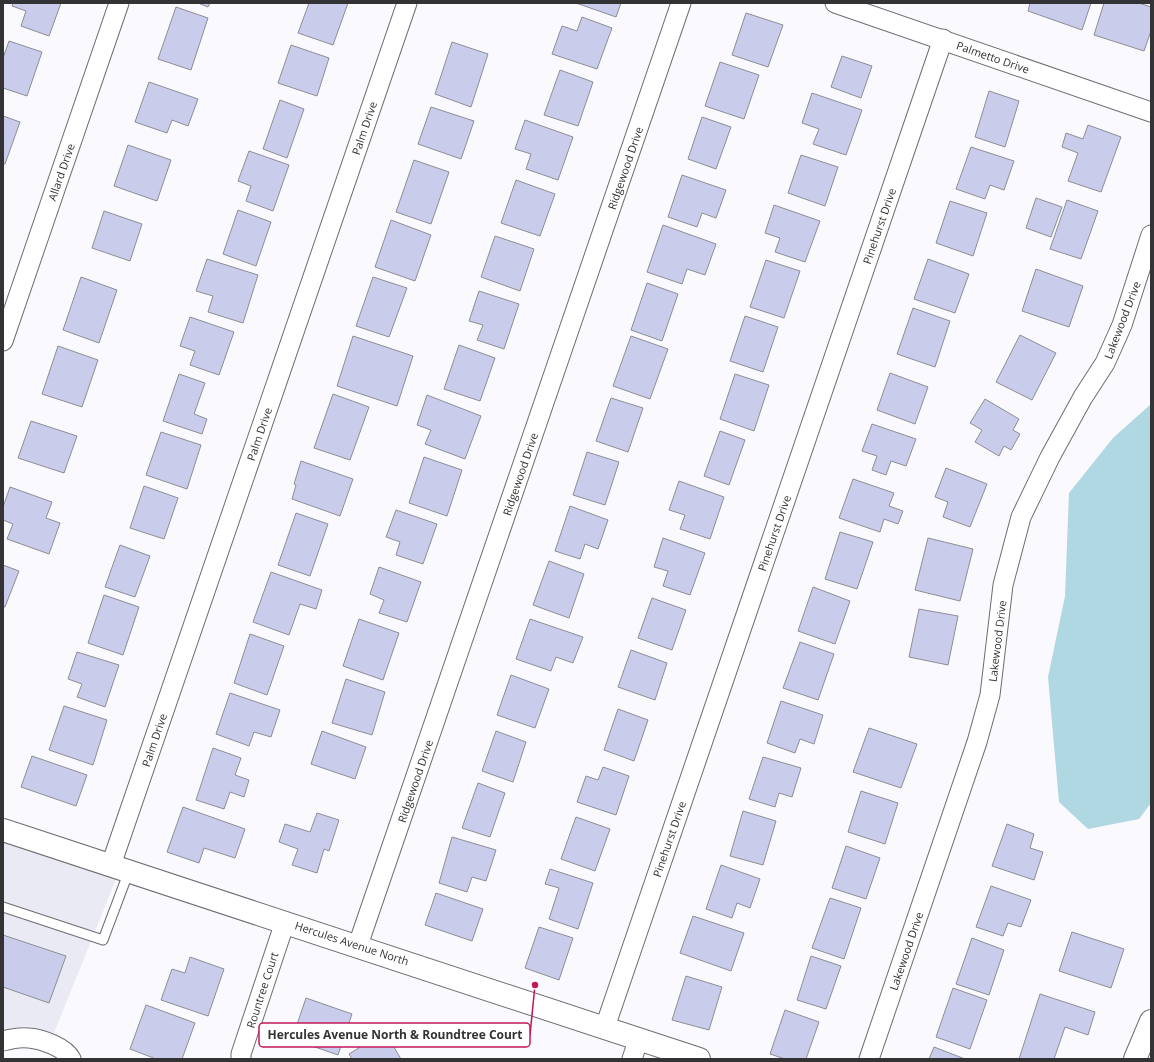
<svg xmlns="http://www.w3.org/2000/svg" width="1154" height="1062" font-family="'Open Sans',sans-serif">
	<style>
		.built { fill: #eaeaf5 }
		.water { fill: #b0d8e3 }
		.building { fill: #caccec; stroke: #8d8e94 }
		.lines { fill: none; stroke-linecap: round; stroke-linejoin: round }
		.service-casing { stroke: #6d6d72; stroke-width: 11 }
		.minor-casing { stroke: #6d6d72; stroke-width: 21 }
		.tertiary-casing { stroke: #6d6d72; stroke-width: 24 }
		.service { stroke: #fff; stroke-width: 9 }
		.minor { stroke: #fff; stroke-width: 19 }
		.tertiary { stroke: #fff; stroke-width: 22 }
		.labels { text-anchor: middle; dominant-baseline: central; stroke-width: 3; stroke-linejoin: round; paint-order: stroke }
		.street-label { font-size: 11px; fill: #333335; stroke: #fff }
		.leader { fill: none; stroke: #c2185b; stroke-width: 1.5 }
		.callout-dot { fill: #c2185b; stroke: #fff; stroke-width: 1.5 }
		.callout { fill: #fff; stroke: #c2185b; stroke-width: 1.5 }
		.callout-label { font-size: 12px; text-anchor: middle; font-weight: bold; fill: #333335 }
	</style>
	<rect width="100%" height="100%" fill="#faf9fe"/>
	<path class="built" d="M3,841L116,879L54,1033L26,1026L3,1030Z"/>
	<path class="water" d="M1151,404V803L1139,819L1088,829L1059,802L1048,677L1065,596L1069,493L1113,438Z"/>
	<g class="building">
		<path d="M13,3H61L49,36L21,26L26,11L12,6Z"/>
		<path d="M198,3H210L208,7Z"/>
		<path d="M309,3H348L333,45L298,33Z"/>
		<path d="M576,3H621L616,17Z"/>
		<path d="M1030,3H1091L1082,30L1028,11Z"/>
		<path d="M1104,3H1139L1151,7V31L1144,51L1094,35Z"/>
		<path d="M176,7L208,18L191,70L158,59Z"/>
		<path d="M746,13L783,25L768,67L732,55Z"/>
		<path d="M582,17L612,28L597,69L552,54L562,26L577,31Z"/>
		<path d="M9,41L42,52L27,96L3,88V58Z"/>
		<path d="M452,42L488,54L471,107L435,94Z"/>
		<path d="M291,45L329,58L317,96L278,83Z"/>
		<path d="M842,56L872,66L861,98L831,87Z"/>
		<path d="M720,62L759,75L744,119L705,106Z"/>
		<path d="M560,70L593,82L578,126L544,115Z"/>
		<path d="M149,82L198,99L188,126L172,120L167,133L135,122Z"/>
		<path d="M989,91L1019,101L1005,147L975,137Z"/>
		<path d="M812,93L862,110L846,155L813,144L819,129L802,123Z"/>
		<path d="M280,100L304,109L287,158L263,149Z"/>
		<path d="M431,107L474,121L461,159L418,144Z"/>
		<path d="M3,116L20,122L5,164H3Z"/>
		<path d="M702,117L731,127L716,169L688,159Z"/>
		<path d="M525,120L573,137L558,180L526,169L531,154L515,149Z"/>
		<path d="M1088,125L1121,137L1101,192L1068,181L1078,153L1062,147L1066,133L1083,139Z"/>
		<path d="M128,145L171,160L157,201L114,186Z"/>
		<path d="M971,147L1014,161L1004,190L990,185L985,199L956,189Z"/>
		<path d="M249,151L289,165L273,211L246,201L251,186L238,181Z"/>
		<path d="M801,155L838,167L825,206L788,193Z"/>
		<path d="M414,160L449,172L431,224L396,212Z"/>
		<path d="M682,175L726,190L716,218L702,213L697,227L668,217Z"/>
		<path d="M516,180L555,194L540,236L501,223Z"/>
		<path d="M1036,198L1062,207L1051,237L1026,228Z"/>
		<path d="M1067,200L1098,211L1081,259L1050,249Z"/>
		<path d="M950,201L987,213L973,256L936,243Z"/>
		<path d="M774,205L820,221L805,262L775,252L780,238L765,233Z"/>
		<path d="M238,210L271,222L256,266L223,254Z"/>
		<path d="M104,211L142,224L130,261L92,248Z"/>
		<path d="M391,220L431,235L415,281L375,267Z"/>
		<path d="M663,225L716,244L705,275L687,269L682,284L647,272Z"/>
		<path d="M495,236L534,249L520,291L481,277Z"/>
		<path d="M207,259L258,275L243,323L208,312L213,296L196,291Z"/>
		<path d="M928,259L969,274L955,313L914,299Z"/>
		<path d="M766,260L800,271L784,318L750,307Z"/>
		<path d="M1036,269L1083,286L1069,327L1022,311Z"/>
		<path d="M81,277L117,290L99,343L63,330Z"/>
		<path d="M373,277L407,288L389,337L356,326Z"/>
		<path d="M647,283L678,294L662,341L631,330Z"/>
		<path d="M479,291L519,304L504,349L477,340L483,325L469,321Z"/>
		<path d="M913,308L950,321L935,367L897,354Z"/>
		<path d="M745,316L778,327L763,372L730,361Z"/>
		<path d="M190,317L234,332L219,375L190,365L195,351L180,346Z"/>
		<path d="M1020,335L1056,353L1032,400L996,382Z"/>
		<path d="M353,336L413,356L397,406L337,386Z"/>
		<path d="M631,336L668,349L650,399L613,386Z"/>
		<path d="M459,345L495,358L480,401L444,389Z"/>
		<path d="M58,346L98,360L82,407L42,394Z"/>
		<path d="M890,373L928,387L915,424L877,410Z"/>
		<path d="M179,374L205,383L194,414L207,419L202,434L163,421Z"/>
		<path d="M735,374L769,385L754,431L720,419Z"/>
		<path d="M333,394L369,407L350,460L314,448Z"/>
		<path d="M427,395L481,416L465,459L425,444L431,430L417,425Z"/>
		<path d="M611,398L643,408L628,452L596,441Z"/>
		<path d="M985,399L1019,419L1013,430L1020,434L1011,450L1004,446L999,456L975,442L982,430L970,423Z"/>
		<path d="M31,421L77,436L64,473L18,458Z"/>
		<path d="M872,424L916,439L906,466L891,461L886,475L872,470L877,456L862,451Z"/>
		<path d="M720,431L745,440L729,485L704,476Z"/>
		<path d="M161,432L201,445L187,489L146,475Z"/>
		<path d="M587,452L619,462L605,505L573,495Z"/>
		<path d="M424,457L462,470L447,516L409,503Z"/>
		<path d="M301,461L353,479L340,516L292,499L296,485L294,484Z"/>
		<path d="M946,468L987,484L970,527L943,517L948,502L935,497Z"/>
		<path d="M853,479L894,493L889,506L903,511L898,524L884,519L880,532L839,518Z"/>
		<path d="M679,481L724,497L710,539L680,529L685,515L669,510Z"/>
		<path d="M144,486L178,498L164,539L130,528Z"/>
		<path d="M10,487L52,502L46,518L60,523L49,554L7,539L13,524L3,520V507Z"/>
		<path d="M570,506L608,520L598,549L585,544L580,559L555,551Z"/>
		<path d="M396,510L437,524L423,564L396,555L400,542L386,537Z"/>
		<path d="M296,513L328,524L310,576L278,565Z"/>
		<path d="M840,532L873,542L857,589L825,579Z"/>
		<path d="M663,538L705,553L690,595L663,586L668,571L654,567Z"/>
		<path d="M928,538L973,549L960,601L915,590Z"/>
		<path d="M120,545L150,556L135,597L105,587Z"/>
		<path d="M549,561L584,574L569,618L533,605Z"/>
		<path d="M3,565L19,571L5,607H3Z"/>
		<path d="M379,567L421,582L407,622L379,613L384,600L370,594Z"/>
		<path d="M271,572L322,590L316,609L300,604L289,635L253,622Z"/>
		<path d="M813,587L850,601L835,644L798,631Z"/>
		<path d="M104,595L139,607L123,655L88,643Z"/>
		<path d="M652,598L686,610L672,650L638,638Z"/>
		<path d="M919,609L958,616L948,665L909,657Z"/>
		<path d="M359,619L399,633L383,680L343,666Z"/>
		<path d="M530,619L583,637L573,663L556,657L551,671L516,659Z"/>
		<path d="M250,634L284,646L267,695L234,683Z"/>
		<path d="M800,642L834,654L818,700L783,688Z"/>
		<path d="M631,650L667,663L655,700L618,687Z"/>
		<path d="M77,652L119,665L105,707L77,697L82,684L68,679Z"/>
		<path d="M511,675L549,689L535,728L497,715Z"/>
		<path d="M346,679L385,692L372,735L332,723Z"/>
		<path d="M230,693L280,710L271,737L254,732L249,746L216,734Z"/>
		<path d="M781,701L823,715L814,744L800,739L795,753L767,743Z"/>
		<path d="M64,706L107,720L93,765L49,750Z"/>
		<path d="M618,709L648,720L634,761L604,750Z"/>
		<path d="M869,728L917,744L901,788L853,772Z"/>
		<path d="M322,731L366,747L355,779L311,764Z"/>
		<path d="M496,731L526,742L513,782L482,771Z"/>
		<path d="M213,748L241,758L235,775L249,780L244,797L230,792L224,809L196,800Z"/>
		<path d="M32,756L87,775L76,806L21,787Z"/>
		<path d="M763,757L801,768L792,797L779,793L775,807L749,799Z"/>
		<path d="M603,767L629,776L616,815L577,802L586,776L598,780Z"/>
		<path d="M478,783L505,793L490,837L462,828Z"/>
		<path d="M861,791L898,803L885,844L848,832Z"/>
		<path d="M183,807L245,829L235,858L204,848L199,863L167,852Z"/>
		<path d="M743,811L776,821L763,865L730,856Z"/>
		<path d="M317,813L339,820L329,851L324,849L317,873L292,865L298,849L279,842L285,824L310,832Z"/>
		<path d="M576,817L610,829L595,871L561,859Z"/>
		<path d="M1007,824L1034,834L1030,848L1043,852L1034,880L992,866Z"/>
		<path d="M452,837L496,850L486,881L472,877L467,892L439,883Z"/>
		<path d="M846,846L880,858L866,899L832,888Z"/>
		<path d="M721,865L760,879L750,908L737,903L732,918L706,909Z"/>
		<path d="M550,869L593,883L578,929L549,919L559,888L545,884Z"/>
		<path d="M991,886L1031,900L1021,927L1008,923L1003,936L976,927Z"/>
		<path d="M436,893L483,909L472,941L425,925Z"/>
		<path d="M830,898L861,908L844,959L812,948Z"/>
		<path d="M693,916L744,933L731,971L680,953Z"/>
		<path d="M539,927L573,938L559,980L525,968Z"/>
		<path d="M1072,932L1124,949L1111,988L1059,971Z"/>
		<path d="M3,935L66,956L49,1003L3,987Z"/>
		<path d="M972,938L1004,950L989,995L956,984Z"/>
		<path d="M811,956L841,966L826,1009L797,1000Z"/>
		<path d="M190,957L224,969L208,1016L161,1000L172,969L185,973Z"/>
		<path d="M686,976L722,987L709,1030L672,1020Z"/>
		<path d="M953,988L987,1000L970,1049L936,1037Z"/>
		<path d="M1040,994L1095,1012L1088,1035L1065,1027L1054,1059H1019Z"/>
		<path d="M306,998L352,1014L338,1055L292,1039Z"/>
		<path d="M146,1005L195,1023L182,1059H156L130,1049Z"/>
		<path d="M785,1010L819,1022L806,1059H785L770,1054Z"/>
		<path d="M385,1032L401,1059H352L349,1054Z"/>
		<path d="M934,1047L965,1059H929Z"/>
	</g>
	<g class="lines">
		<g class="service-casing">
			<path id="service" d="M3,907L103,940L129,871"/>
		</g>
		<g class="minor-casing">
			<g id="minor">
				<path d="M835,3L1151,112"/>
				<path d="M3,341L119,3"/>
				<path d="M111,865L407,3"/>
				<path d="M358,945L681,3"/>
				<path d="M605,1027L943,39"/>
				<path d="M3,1041C10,1039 21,1037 29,1038C41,1039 65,1047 71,1059"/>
				<path d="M241,1059V1054L285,922"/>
				<path d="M632,1059L639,1038"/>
				<path d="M869,1059L977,742L990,695L1003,585L1021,517L1050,457L1083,397L1105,363L1122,325L1151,235"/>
			</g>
		</g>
		<g class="tertiary-casing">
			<g id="tertiary">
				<path d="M3,830L699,1059"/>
				<path d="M1135,1059L1151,1021"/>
			</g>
		</g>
		<use href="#service" class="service"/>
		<use href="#minor" class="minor"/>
		<use href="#tertiary" class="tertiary"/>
	</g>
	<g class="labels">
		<g class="street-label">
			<text transform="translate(993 57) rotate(19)">Palmetto Drive</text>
			<text transform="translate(364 128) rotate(-71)">Palm Drive</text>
			<text transform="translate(625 168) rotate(-71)">Ridgewood Drive</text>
			<text transform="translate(61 172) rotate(-71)">Allard Drive</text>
			<text transform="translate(879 226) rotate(-71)">Pinehurst Drive</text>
			<text transform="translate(1122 320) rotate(-69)">Lakewood Drive</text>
			<text transform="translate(259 434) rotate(-71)">Palm Drive</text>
			<text transform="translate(520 474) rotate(-71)">Ridgewood Drive</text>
			<text transform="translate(774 533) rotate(-71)">Pinehurst Drive</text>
			<text transform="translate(997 641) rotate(-83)">Lakewood Drive</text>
			<text transform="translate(154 740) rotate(-71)">Palm Drive</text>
			<text transform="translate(415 781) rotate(-71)">Ridgewood Drive</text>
			<text transform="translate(669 839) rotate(-71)">Pinehurst Drive</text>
			<text transform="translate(352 943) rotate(18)">Hercules Avenue North</text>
			<text transform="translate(906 951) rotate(-71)">Lakewood Drive</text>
			<text transform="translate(262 990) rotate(-72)">Rountree Court</text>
		</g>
	</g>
	<path class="leader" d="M535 985L530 1035"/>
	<circle class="callout-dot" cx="535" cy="985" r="4"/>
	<rect class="callout" x="259" y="1023" width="271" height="24" rx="4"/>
	<g class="callout-label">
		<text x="395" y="1039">Hercules Avenue North &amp; Roundtree Court</text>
	</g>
	<rect width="1154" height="1062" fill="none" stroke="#333335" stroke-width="8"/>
</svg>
